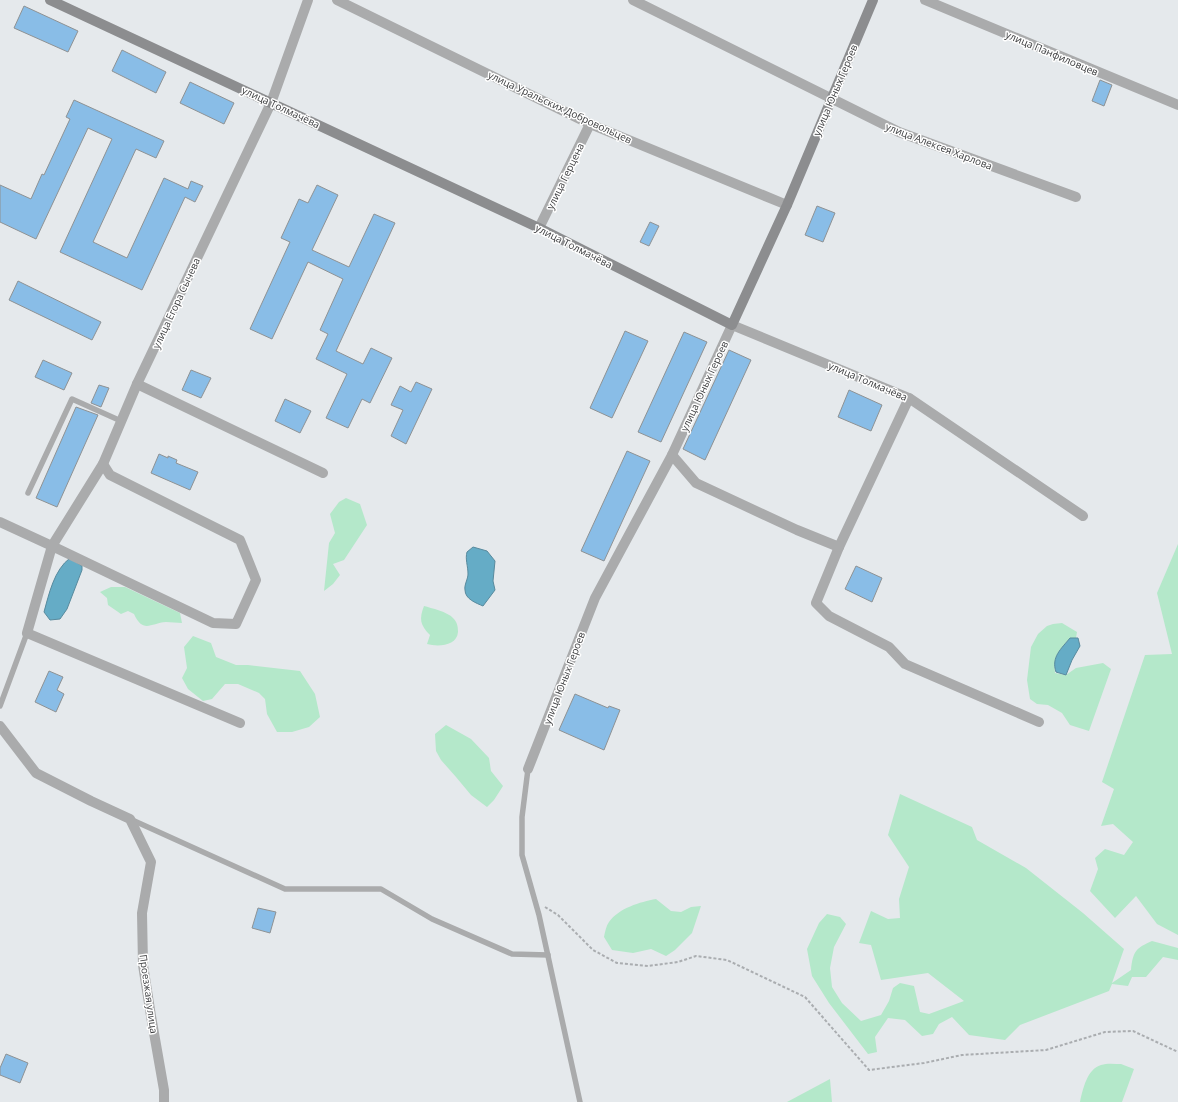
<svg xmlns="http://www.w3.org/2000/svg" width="1178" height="1102" font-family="'Open Sans',sans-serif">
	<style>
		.green { fill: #b4e8ca }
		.water { fill: #65acc6; stroke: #588a9d }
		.building { fill: #89bde7; stroke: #8e9294 }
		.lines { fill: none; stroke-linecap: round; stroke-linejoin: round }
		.path { stroke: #aaadb0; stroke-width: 2; stroke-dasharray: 3 2; stroke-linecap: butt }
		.lane { stroke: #aaabac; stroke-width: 5.5 }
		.street { stroke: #aaabac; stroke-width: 10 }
		.secondary { stroke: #8c8d8f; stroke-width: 10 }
		.labels { text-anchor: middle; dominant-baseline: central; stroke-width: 3; stroke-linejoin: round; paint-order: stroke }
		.street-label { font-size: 10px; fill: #3b3c3e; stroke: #fff }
	</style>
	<rect width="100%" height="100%" fill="#e5e9ec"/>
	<g class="green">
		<path d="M346,498L360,504L367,525L344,560L333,564L340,575L333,584L324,591L329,543L335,533L330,514L339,502Z"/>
		<path d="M1178,544V935L1157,924L1136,896L1115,918L1090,891L1098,869L1095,858L1105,849L1124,855L1133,842L1113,824L1101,826L1114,789L1102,782L1145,655L1172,654L1157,593Z"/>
		<path d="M111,587H125L180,613L182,623C177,623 171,622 166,622C151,623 143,634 134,614L128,611L121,614L108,605L107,598L100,592Z"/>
		<path d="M424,606C431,608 448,612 453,618C457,622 458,626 458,632C457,646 438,647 427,644L430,635C420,625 419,619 424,606Z"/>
		<path d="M1062,623L1077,632L1076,638H1070C1061,648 1053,659 1055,673L1066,675L1076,668L1103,663L1111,669L1089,731L1070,725L1062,713L1048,705L1037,704L1030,699L1027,680L1031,647L1038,634L1047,626L1053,624Z"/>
		<path d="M193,636L211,643L216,657L236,665H248L300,671L315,694L320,717L309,727L292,732H277L267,714L265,699L259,693L238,684H225L212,699L203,701L188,689L182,678L187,668L184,647Z"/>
		<path d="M446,725L471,739L489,758L491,771L503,786L494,800L487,807L471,795L456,777L441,760L436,751L435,734Z"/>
		<path d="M900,794L972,827L977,840L1026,868L1083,913L1124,949L1112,983L1131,970C1133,951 1136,948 1152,941L1178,948V960L1163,957L1146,977H1132L1128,986L1112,984L1109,991L1020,1025L1005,1040L969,1035L952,1017L939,1024L933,1034L922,1036L905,1020L888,1018L875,1037L877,1052L868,1054L829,1003L812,976L807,949L819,923L827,914L840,917L846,924L834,947L830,968L832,987L842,1003L861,1021L881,1015L889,1001L893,988L900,983L914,986L920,1012L929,1014L964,1001L928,973L881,980L871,945L859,943L871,911L888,919L900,918L899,899L909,867L888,835Z"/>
		<path d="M656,899L671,911L681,912L691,907L701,906L692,933L675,950L666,956L651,949L633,953L612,950L604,937C605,932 606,926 609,922C619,908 640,902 656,899Z"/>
		<path d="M1121,1064L1134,1069L1122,1102H1080C1083,1089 1087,1069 1101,1065C1107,1063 1115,1064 1121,1064Z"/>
		<path d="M830,1079L832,1102H787Z"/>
	</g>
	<g class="water">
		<path d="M473,547L487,551L495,561L493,581L495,590L483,606C476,603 465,599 465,590C464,585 468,579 468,574C468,566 465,559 467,552Z"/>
		<path d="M70,558L82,566V570L67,609L60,619L50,620L44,612C49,594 54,570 70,558Z"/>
		<path d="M1070,638H1078L1080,646L1072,660L1066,675L1056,672C1051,657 1061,649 1070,638Z"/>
	</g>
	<g class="building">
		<path d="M24,6L78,31L68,52L14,28Z"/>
		<path d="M122,50L166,72L156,93L112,71Z"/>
		<path d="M1100,80L1112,85L1104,106L1092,101Z"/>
		<path d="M190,82L234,103L224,124L180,103Z"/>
		<path d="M74,100L164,141L156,158L136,149L93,242L127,258L164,178L188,189L191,181L203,186L195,202L185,197L142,290L60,252L112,139L88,128L36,239L0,222V185L31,199L42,174L44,175L70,119L66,117Z"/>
		<path d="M317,185L338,195L312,250L349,267L374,214L395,223L336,351L363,364L371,348L392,358L370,403L362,399L348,428L326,418L347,374L316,359L328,334L320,330L343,279L308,262L272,339L250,329L290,242L281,238L299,199L308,203Z"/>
		<path d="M817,206L835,213L823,242L805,235Z"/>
		<path d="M650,222L659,226L649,246L640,242Z"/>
		<path d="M18,281L101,322L92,340L9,300Z"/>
		<path d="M625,331L648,341L612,418L590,408Z"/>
		<path d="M684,332L707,342L661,442L638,432Z"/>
		<path d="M729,350L751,360L705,460L683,449Z"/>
		<path d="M43,360L72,373L64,390L35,377Z"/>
		<path d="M191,370L211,378L201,398L182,390Z"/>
		<path d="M416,382L432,389L406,444L391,436L403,410L391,405L400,386L411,392Z"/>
		<path d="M99,385L109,388L101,407L91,403Z"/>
		<path d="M849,390L882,405L871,431L838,417Z"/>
		<path d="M285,399L311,411L300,433L275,421Z"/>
		<path d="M76,407L98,415L57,507L36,498Z"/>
		<path d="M627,451L650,461L604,561L581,551Z"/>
		<path d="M159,454L168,458V456L177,460L176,463L198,472L190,490L151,473Z"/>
		<path d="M856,566L882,578L872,602L845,589Z"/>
		<path d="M49,671L63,677L57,690L64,694L56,712L35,702Z"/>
		<path d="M575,694L608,708L609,706L620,710L604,750L559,730Z"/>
		<path d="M258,908L276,912L270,933L252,928Z"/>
		<path d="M6,1054L28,1063L20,1083L0,1075V1068Z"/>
	</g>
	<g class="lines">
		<path class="path" d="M545,907L558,915L593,950L617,963L648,966L678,962L696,956L727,960L805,997L869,1070L924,1063L962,1055L1046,1050L1105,1032L1133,1031L1178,1052"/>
		<g class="lane">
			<path d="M28,493L72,399L121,421"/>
			<path d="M0,706L27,633"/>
			<path d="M528,769L522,817V855L539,915L580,1102"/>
			<path d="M130,819L285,889H381L432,919L512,954L548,955"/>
		</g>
		<g class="street">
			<path d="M337,0L590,124L787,205"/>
			<path d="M633,0L899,132L1076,197"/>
			<path d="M925,0L1178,105"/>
			<path d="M539,228L590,124"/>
			<path d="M137,384L323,473"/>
			<path d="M909,398L839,547L816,603L829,616L889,647L905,664L1039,722"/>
			<path d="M672,455L696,483L797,530L839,547"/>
			<path d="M103,464L110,475L240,540L256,580L236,624L213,623L52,546L27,633L240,723"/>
			<path d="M0,522L52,546L103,464L137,384L271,103L308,0"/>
			<path d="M0,726L36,773L91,801L130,819L151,862L142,913L143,965L151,1016L164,1090V1102"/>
			<path d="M528,769L595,598L672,455L732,325L909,398L1083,516"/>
		</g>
		<path class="secondary" d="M50,0L539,228L732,325L787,205L873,0"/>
	</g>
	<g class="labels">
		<g class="street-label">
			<text transform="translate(1052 53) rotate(23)">улица Панфиловцев</text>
			<text transform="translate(835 90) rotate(-67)">улица Юных Героев</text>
			<text transform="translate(281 107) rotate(25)">улица Толмачёва</text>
			<text transform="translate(560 107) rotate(25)">улица Уральских Добровольцев</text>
			<text transform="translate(939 146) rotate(21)">улица Алексея Харлова</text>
			<text transform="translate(565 176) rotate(-64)">улица Герцена</text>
			<text transform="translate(574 246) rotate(27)">улица Толмачёва</text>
			<text transform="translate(176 303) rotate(-65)">улица Егора Сычева</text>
			<text transform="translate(868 381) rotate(23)">улица Толмачёва</text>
			<text transform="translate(704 386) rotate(-65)">улица Юных Героев</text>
			<text transform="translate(564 678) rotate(-69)">улица Юных Героев</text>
			<text transform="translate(149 994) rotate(82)">Проезжая улица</text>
		</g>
	</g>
</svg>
